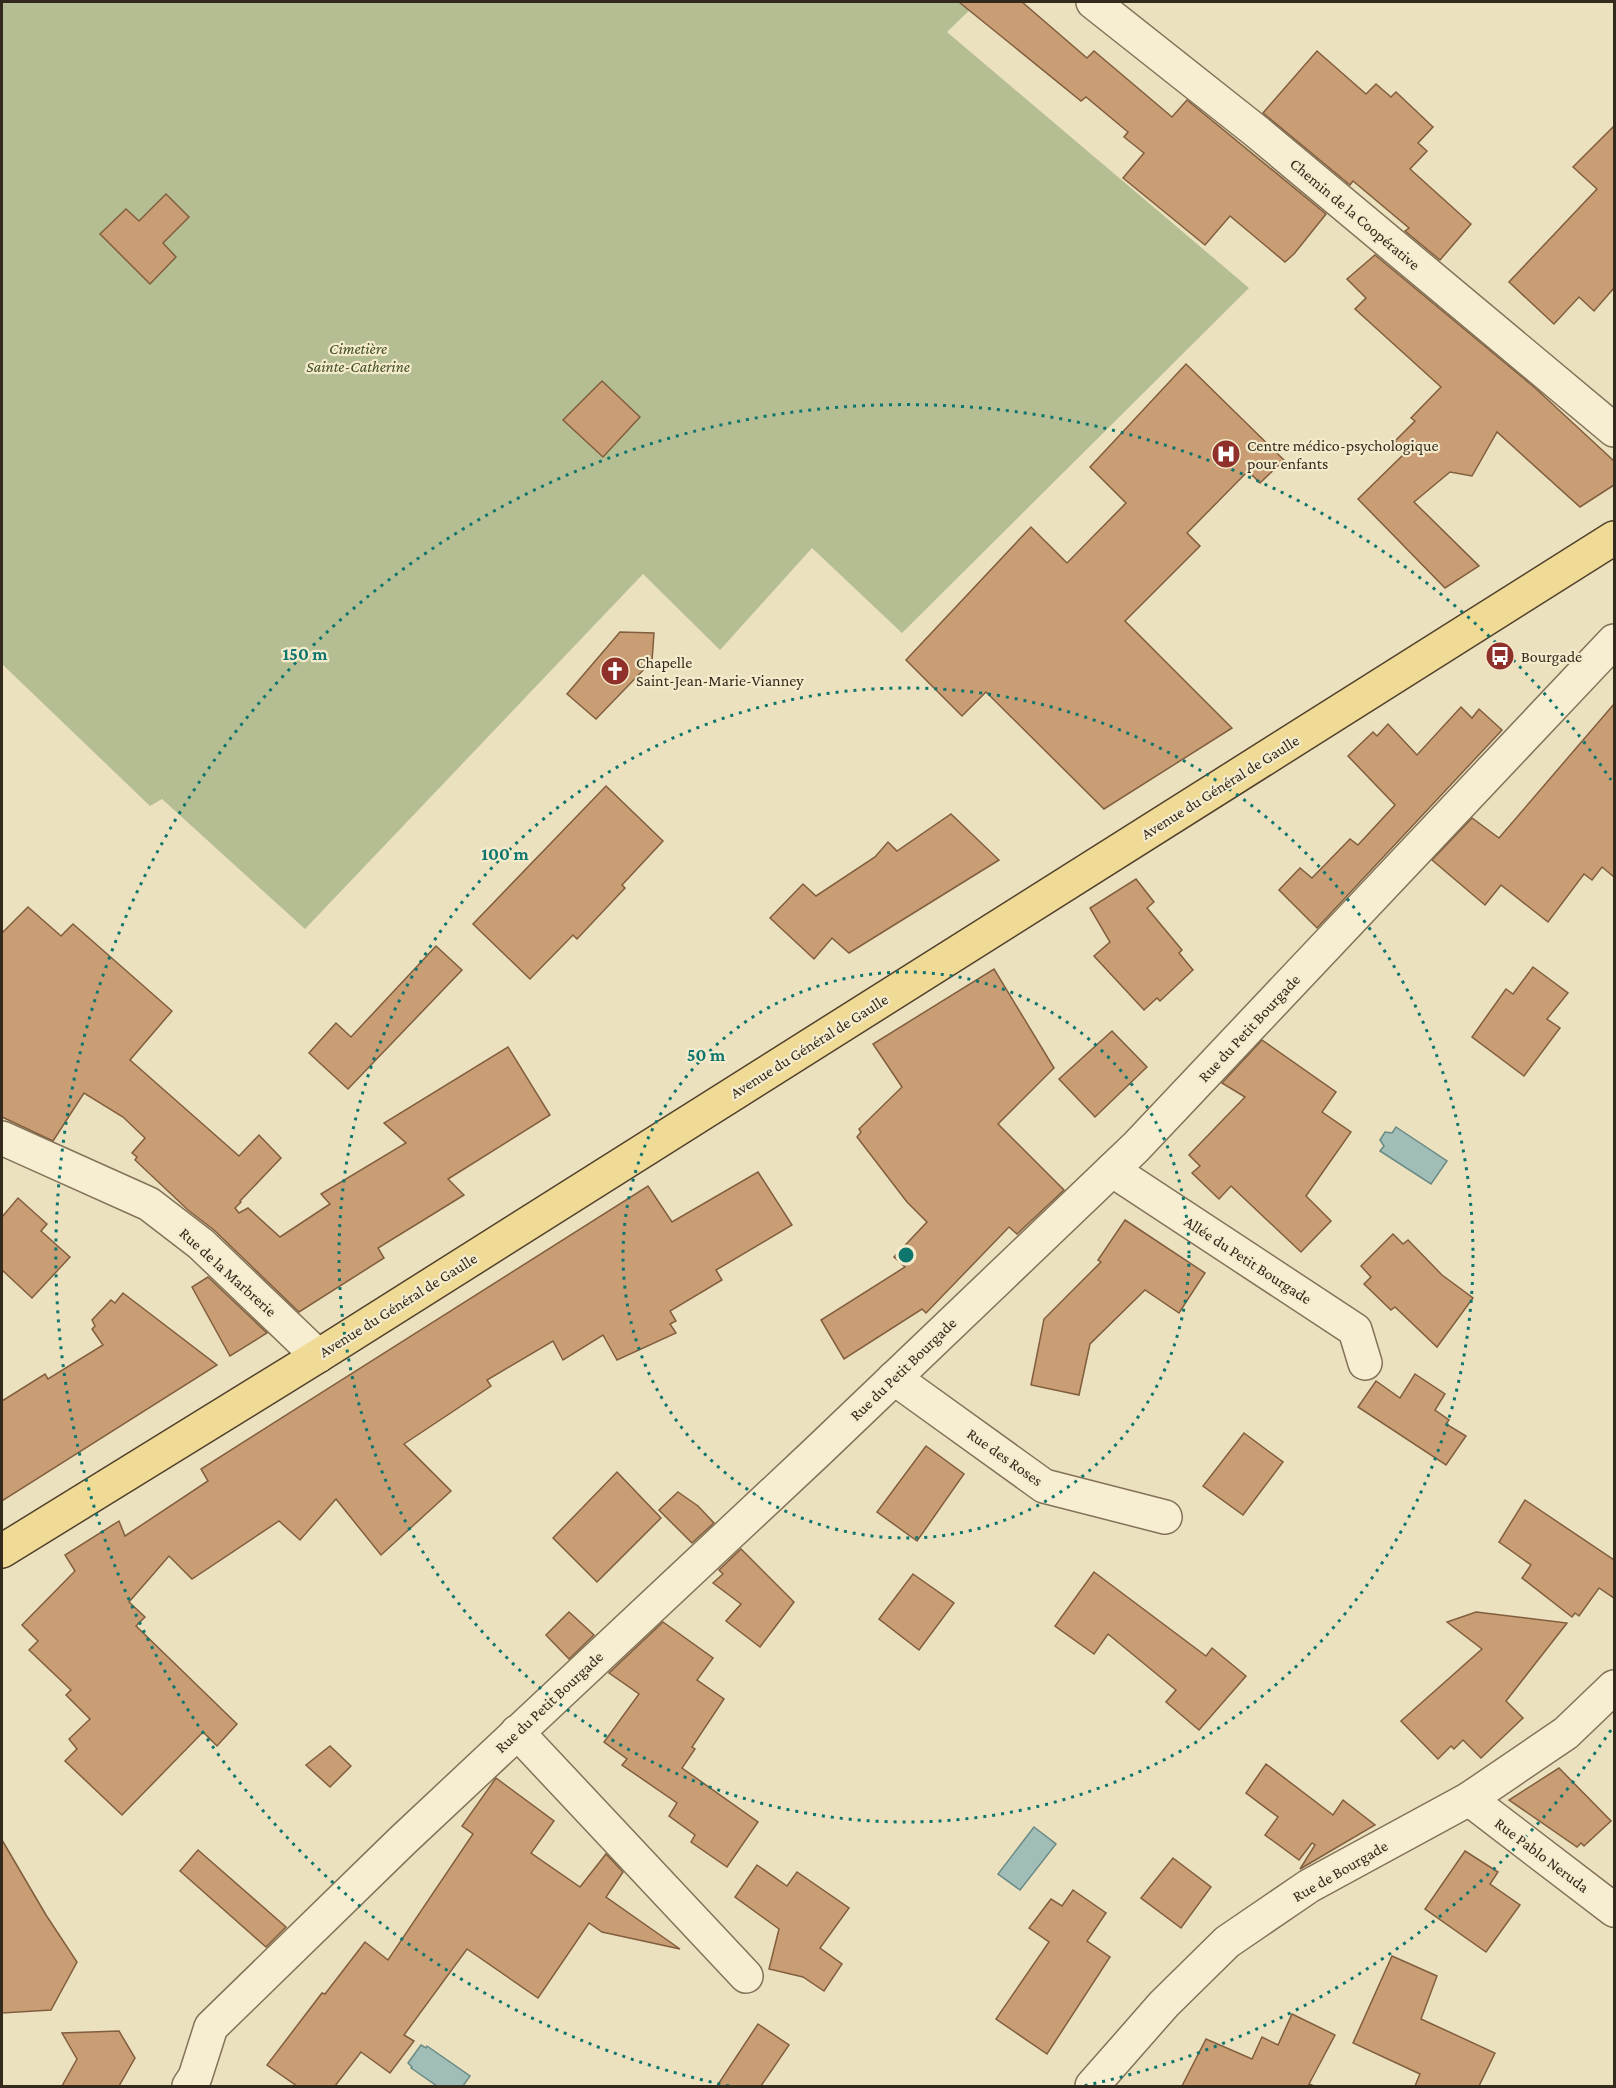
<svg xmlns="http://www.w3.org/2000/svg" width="1616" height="2088" font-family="'Crimson Pro',serif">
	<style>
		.cemetery { fill: #b5be92 }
		.water { fill: #a1bdb7; stroke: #698a85; stroke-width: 1.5 }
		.building { fill: #c99e75; stroke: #815e3e; stroke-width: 1.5 }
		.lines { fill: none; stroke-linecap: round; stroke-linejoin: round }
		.minor-casing { stroke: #837258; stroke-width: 36 }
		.major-casing { stroke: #51402c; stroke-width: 36 }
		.minor { stroke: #f7eed1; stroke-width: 33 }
		.major { stroke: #efda96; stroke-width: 33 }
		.ring { fill: none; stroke: #0f766e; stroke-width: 3; stroke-dasharray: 3 6 }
		.labels { text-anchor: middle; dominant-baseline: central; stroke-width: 4.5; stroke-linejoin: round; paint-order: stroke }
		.street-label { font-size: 16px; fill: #33291c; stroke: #f4ebcd }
		.park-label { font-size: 16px; font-style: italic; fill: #414f23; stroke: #f4ebcd }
		.poi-label { font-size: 16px; fill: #33291c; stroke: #f4ebcd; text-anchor: start }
		.centre { fill: #0f766e; stroke: #f4ebcd; stroke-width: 3 }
		.ring-label { font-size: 18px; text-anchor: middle; font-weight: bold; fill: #0f766e; stroke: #f4ebcd; stroke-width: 4.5; stroke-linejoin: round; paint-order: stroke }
	</style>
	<rect width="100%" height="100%" fill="#ece1be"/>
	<path class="cemetery" d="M2,2H978L947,32L1249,288L902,633L812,548L720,650L643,574L305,929L162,799L150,806L2,664Z"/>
	<g class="water">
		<path d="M1396,1127L1447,1161L1431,1184L1380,1151L1384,1146L1380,1140L1385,1132L1392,1133Z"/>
		<path d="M1034,1827L1056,1844L1020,1890L998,1874Z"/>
		<path d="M421,2045L426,2048L427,2046L470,2076L463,2086H437L411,2068L412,2067L408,2063Z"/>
	</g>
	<g class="building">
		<path d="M959,2H1022L1087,58L1094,51L1172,117L1187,100L1326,214L1294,254L1285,262L1230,216L1205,245L1123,178L1144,153L1124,137L1128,132L1086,97L1081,101Z"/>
		<path d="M1317,51L1366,94L1376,84L1391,97L1396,92L1433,127L1418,143L1427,151L1410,169L1471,224L1440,260L1405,231L1409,228L1353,181L1350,185L1263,113Z"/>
		<path d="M1614,126V288L1594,311L1579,297L1554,324L1509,282L1597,189L1573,167Z"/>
		<path d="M166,194L189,217L163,243L176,257L150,284L100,234L126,209L139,221Z"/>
		<path d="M1375,255L1534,387L1614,461V485L1580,507L1497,432L1472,476L1450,472L1414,502L1479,566L1445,588L1358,499L1406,452L1395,441L1415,421L1411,418L1441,387L1355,309L1366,298L1347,279Z"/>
		<path d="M1186,364L1284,460L1260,483L1248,471L1187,533L1200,546L1125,621L1232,728L1104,809L986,692L962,716L906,660L1031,527L1067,563L1126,503L1090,467Z"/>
		<path d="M602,381L640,417L603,457L563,420Z"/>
		<path d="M620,632L654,633L652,661L596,719L567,694Z"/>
		<path d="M1614,704V877L1602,867L1592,880L1584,874L1548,922L1501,885L1485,905L1432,860L1472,818L1499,838Z"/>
		<path d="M1461,707L1472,718L1479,709L1502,730L1317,928L1279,890L1300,868L1312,878L1350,839L1358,845L1395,805L1348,756L1373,732L1377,736L1388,724L1417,755Z"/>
		<path d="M606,786L663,841L622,885L625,888L577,939L573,935L530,979L473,924Z"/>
		<path d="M951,814L999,860L849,953L832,938L814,959L770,918L803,884L816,896L875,857L888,842L897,851Z"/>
		<path d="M1136,879L1154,902L1147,908L1182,950L1179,953L1193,970L1160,1001L1157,998L1144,1010L1094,956L1110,942L1090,908Z"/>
		<path d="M28,907L61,936L73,924L172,1011L130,1060L239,1156L259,1135L281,1158L240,1201L241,1202L235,1208L239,1213L248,1208L280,1237L330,1204L321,1194L406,1143L384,1123L508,1047L550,1115L448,1179L464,1195L378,1248L384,1258L299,1312L214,1230L188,1210L135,1160L137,1157L132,1153L145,1138L123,1117L84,1093L53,1141L2,1117V933Z"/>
		<path d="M436,946L462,970L348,1089L309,1053L336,1023L351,1037Z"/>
		<path d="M1533,967L1568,993L1547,1019L1560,1028L1524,1076L1472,1037L1506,989L1513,994Z"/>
		<path d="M994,969L1054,1068L998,1124L1064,1190L1017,1234L1009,1227L926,1313L922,1309L844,1359L821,1320L905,1267L894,1257L927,1222L907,1202L857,1137L861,1132L859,1129L902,1087L873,1044Z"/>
		<path d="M1112,1031L1147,1067L1095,1117L1059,1079Z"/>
		<path d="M1262,1040L1336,1092L1322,1112L1351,1132L1306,1196L1331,1221L1301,1252L1231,1186L1219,1199L1192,1173L1200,1166L1189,1155L1245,1097L1222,1083Z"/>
		<path d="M758,1172L792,1225L716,1270L722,1280L670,1311L676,1321L670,1324L676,1333L617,1360L603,1335L563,1360L553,1341L487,1380L491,1386L404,1444L451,1491L381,1555L336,1499L300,1540L279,1521L192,1579L169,1556L129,1602L145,1617L136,1626L237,1724L217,1746L203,1732L122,1815L65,1761L77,1749L69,1739L90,1719L66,1695L71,1690L29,1650L38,1641L22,1625L75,1571L65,1555L119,1521L125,1536L208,1481L201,1469L648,1186L672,1222Z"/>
		<path d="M18,1198L47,1224L41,1231L70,1257L32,1298L2,1270V1217Z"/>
		<path d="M1125,1220L1205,1273L1179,1313L1145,1290L1090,1344L1079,1395L1031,1385L1044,1319L1101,1262L1098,1260Z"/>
		<path d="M1393,1234L1403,1244L1408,1240L1442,1275L1473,1298L1437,1347L1395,1307L1391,1310L1364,1284L1371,1277L1361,1266Z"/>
		<path d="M208,1277L267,1333L230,1356L192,1287Z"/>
		<path d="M123,1293L217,1365L2,1501V1401L45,1374L48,1379L103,1345L92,1329L95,1326L92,1320L111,1300L115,1303Z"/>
		<path d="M1415,1374L1445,1394L1435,1410L1449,1420L1446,1424L1466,1436L1446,1465L1358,1407L1376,1381L1400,1398Z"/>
		<path d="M1244,1433L1283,1462L1243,1515L1203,1486Z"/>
		<path d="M926,1446L964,1474L917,1541L877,1512Z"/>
		<path d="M617,1472L661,1518L597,1582L553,1538Z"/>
		<path d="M678,1492L698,1506L714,1523L692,1543L659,1510Z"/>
		<path d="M1525,1500L1614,1560V1598L1599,1588L1579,1616L1575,1613L1572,1617L1522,1578L1531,1565L1499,1542Z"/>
		<path d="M741,1549L794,1602L760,1647L726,1621L741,1604L713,1583L723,1574L719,1570Z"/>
		<path d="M1094,1572L1206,1656L1212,1648L1246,1676L1199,1730L1166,1702L1176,1690L1108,1634L1094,1654L1055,1626Z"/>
		<path d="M913,1574L954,1603L919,1650L879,1619Z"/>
		<path d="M569,1612L594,1635L569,1659L546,1635Z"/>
		<path d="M1476,1612L1567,1623L1506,1701L1523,1718L1481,1758L1463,1740L1454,1749L1451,1746L1438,1759L1401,1721L1482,1649L1447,1622Z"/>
		<path d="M663,1622L713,1658L697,1680L724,1699L692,1747L695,1749L682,1768L758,1822L727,1867L691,1842L695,1835L669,1816L677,1803L622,1765L627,1759L604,1742L639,1694L609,1673Z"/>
		<path d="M330,1746L351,1766L330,1787L306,1765Z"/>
		<path d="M1266,1764L1333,1815L1343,1800L1375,1825L1300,1869L1315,1845L1312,1843L1299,1860L1265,1835L1278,1817L1246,1793Z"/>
		<path d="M1559,1768L1611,1821L1584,1846L1581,1843L1577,1847L1509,1800Z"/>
		<path d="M496,1778L554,1821L531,1853L580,1887L606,1854L623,1872L606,1897L680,1949L602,1932L589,1923L538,1998L467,1949L404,2035L414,2041L390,2073L361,2052L335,2086H297L267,2065L322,1993L325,1994L365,1942L388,1960L473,1834L462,1826Z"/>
		<path d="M2,1840L46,1915L77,1962L51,2010L2,2013Z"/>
		<path d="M198,1850L286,1927L266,1947L180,1871Z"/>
		<path d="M1465,1851L1498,1872L1490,1884L1520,1905L1486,1952L1425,1909Z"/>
		<path d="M1173,1858L1211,1887L1181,1928L1141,1898Z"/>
		<path d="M757,1865L787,1886L797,1872L849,1908L820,1948L842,1964L824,1991L803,1977L769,1969L779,1929L735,1897Z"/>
		<path d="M1073,1890L1106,1913L1087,1941L1110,1957L1047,2054L996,2019L1049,1942L1029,1928L1051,1899L1062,1906Z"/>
		<path d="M1392,1956L1437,1976L1421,2019L1495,2053L1479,2086H1415L1420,2074L1353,2043Z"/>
		<path d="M1292,2014L1335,2035L1309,2084L1314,2086H1182L1206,2039L1252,2059L1262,2037L1278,2045Z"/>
		<path d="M758,2024L789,2045L761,2086H717Z"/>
		<path d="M119,2031L135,2058L119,2086H62L77,2059L62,2033Z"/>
	</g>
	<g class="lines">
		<g class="minor-casing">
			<g id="minor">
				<path d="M1093,2L1256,131L1614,430"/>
				<path d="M2,1138L149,1204L201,1244L318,1356"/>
				<path d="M1112,1170L1355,1330L1365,1363"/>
				<path d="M894,1378L1044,1486L1165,1517"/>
				<path d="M517,1732L746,1976"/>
				<path d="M1469,1799L1614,1910"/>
				<path d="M189,2086L195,2077L211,2027L403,1840L817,1452L1136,1147L1614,641"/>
				<path d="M1092,2086L1164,2004L1227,1942L1309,1886L1469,1799L1566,1733L1614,1687"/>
			</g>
		</g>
		<g class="major-casing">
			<path id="major" d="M2,1551L318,1356L1614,538"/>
		</g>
		<use href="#minor" class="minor"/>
		<use href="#major" class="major"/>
	</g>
	<g class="ring">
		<circle cx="906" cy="1255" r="283"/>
		<circle cx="906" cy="1255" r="567"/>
		<path d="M1611 1730A850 850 0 0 1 1083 2086M729 2086A850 850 0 1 1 1611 780"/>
	</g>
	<defs>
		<g id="hospital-disc" transform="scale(1.5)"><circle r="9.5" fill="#90302a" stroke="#f4ebcd"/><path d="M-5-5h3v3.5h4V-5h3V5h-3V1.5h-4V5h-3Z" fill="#fff"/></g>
		<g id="bus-disc" transform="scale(1.5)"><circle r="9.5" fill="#90302a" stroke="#f4ebcd"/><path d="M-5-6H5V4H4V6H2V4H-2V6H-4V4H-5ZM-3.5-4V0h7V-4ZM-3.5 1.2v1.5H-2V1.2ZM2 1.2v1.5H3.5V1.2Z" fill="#fff"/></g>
		<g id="church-disc" transform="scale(1.5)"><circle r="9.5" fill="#90302a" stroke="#f4ebcd"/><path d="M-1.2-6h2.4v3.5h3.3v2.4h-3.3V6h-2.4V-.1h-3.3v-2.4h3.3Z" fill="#fff"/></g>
	</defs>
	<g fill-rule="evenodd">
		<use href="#hospital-disc" x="1226" y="454"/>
		<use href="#bus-disc" x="1500" y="656"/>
		<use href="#church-disc" x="615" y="671"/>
	</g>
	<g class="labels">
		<g class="street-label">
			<text transform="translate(1355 214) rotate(40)">Chemin de la Coopérative</text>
			<text transform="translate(1220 787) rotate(-32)">Avenue du Général de Gaulle</text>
			<text transform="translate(1249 1028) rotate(-47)">Rue du Petit Bourgade</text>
			<text transform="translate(809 1046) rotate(-32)">Avenue du Général de Gaulle</text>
			<text transform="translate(1248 1260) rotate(33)">Allée du Petit Bourgade</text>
			<text transform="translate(228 1272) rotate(42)">Rue de la Marbrerie</text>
			<text transform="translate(398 1305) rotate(-32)">Avenue du Général de Gaulle</text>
			<text transform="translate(903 1369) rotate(-44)">Rue du Petit Bourgade</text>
			<text transform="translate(1005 1457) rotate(35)">Rue des Roses</text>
			<text transform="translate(549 1702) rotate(-43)">Rue du Petit Bourgade</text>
			<text transform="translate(1542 1855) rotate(37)">Rue Pablo Neruda</text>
			<text transform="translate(1340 1871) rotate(-30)">Rue de Bourgade</text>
		</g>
		<g class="park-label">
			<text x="358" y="348">Cimetière<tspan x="358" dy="18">Sainte-Catherine</tspan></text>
		</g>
		<g class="poi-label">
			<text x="1247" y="445">Centre médico-psychologique<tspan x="1247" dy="18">pour enfants</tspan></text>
			<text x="1521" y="656">Bourgade</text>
			<text x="636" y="662">Chapelle<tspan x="636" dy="18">Saint-Jean-Marie-Vianney</tspan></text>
		</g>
	</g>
	<circle cx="906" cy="1255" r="9" class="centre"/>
	<g class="ring-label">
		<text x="305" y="660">150 m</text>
		<text x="505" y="860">100 m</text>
		<text x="706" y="1061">50 m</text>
	</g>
	<rect width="1616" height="2088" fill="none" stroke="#33291c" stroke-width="6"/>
</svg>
